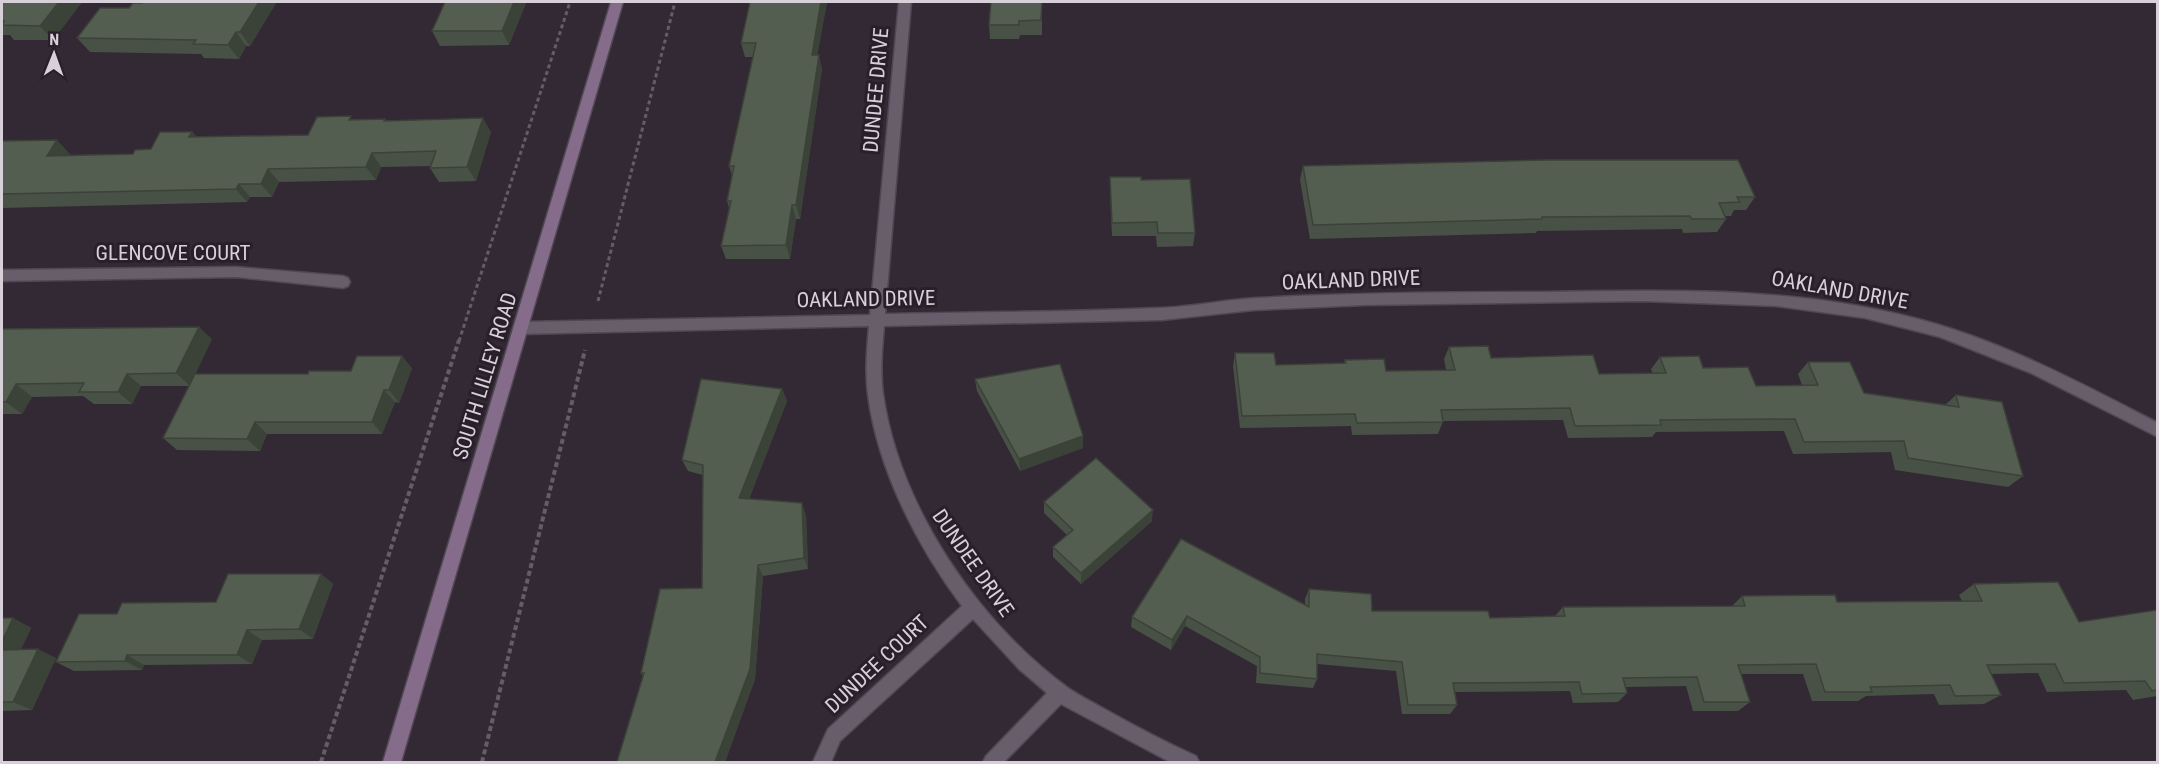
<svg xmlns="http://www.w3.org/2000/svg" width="2159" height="764" font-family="'Roboto Condensed',sans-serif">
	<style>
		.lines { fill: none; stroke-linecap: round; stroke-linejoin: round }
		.street-casing { stroke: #4f4751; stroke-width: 3 }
		.secondary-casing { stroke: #4f4751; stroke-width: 3 }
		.path-far1 { stroke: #655c67; stroke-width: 3; stroke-dasharray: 4 3; stroke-linecap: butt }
		.path { stroke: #655c67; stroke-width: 4; stroke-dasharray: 5 3; stroke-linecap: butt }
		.street { fill: #685d6a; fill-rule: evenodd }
		.secondary { fill: #856c8a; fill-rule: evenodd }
		.wall { fill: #485145 }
		.shaded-wall { fill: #3b4238 }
		.building { fill: #545e50; stroke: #3b4238; stroke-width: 1.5 }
		.labels { text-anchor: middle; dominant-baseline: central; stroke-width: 6; stroke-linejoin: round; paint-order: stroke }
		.street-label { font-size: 21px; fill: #d7d0d8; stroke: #291f2b }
	</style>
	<rect width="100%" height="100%" fill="#332935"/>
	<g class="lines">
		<g class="street-casing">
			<g id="street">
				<path d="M899,2H911L885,314C976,312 1068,312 1159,308C1191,307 1223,300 1256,298C1349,293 1443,292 1536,292C1661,290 1785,286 1906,316C1995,337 2077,381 2158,423V437L2031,373L1940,337L1865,318L1776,306L1642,301L1365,305L1254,310L1162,320L884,326C882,349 880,371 883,394C899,506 978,622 1068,688C1078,695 1089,700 1099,706C1131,724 1163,741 1196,756L1199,762H1170L1061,704L1004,762H983L986,756L1047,693L1019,669L973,619L840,741L831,762H813L828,729L962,606C917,546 878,470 868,395C865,372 867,349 869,326L522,334L517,332L515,328L517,324L522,322L870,315Z"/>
				<path d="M236,267L343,276L348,278L350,282L348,286L343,288L236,277L2,281V270Z"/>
			</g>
		</g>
		<g class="secondary-casing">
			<path id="secondary" d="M611,2H623L401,762H383Z"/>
		</g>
		<g class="path-far1">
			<path d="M598,301L675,2"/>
			<path d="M459,341L570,2"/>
		</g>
		<g class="path">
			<path d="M321,762L459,340"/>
			<path d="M482,762L585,350"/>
		</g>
		<use href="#street" class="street"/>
		<use href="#secondary" class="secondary"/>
	</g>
	<g class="wall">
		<path d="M2,2H82L53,40H14L10,35H2Z"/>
		<path d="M143,2H275L276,3L250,46H246L239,59L204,58L201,54L90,52L77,38L129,8L142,3Z"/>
		<path d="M483,2H526V3L509,45L440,46L432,31Z"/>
		<path d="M750,2H827L817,55L822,69L800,219H796L790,259H726L721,246L729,208L727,201L732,175L729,166L753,57H745L741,43Z"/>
		<path d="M991,2H1042V35H1020L1019,39H990L989,25Z"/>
		<path d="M353,119H385L387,121L491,132L476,181L439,182L430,168L431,166L381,167L376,180L279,182L272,197H250L247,202L2,208V141L70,154L69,155L133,154L151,149L192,132L197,137L308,135Z"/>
		<path d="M1303,166L1755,197L1746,210H1734L1731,216H1725L1726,219L1717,232L1683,233L1682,229L1537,231L1536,233L1310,239L1300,180Z"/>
		<path d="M1110,177L1141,180L1195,233L1193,246L1157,247L1156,236H1112L1110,191Z"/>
		<path d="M2,329L212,339L195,374H308L412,368L399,403L395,402L382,434H267L260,451L177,450L163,438L189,386H141L132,404H94L83,396L32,397L22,414H2Z"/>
		<path d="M1449,347L1491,358L1599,374H1653L1651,369L1660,357L1703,368L1756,386L1802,385L1798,374L1808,362L1864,393L1945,405L1956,395L2023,476L2008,487L1895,470L1891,452L1793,454L1784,431L1656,432L1652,437L1568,438L1563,420L1443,421L1438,434L1352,435L1351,426L1240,428L1233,366L1235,353L1276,365L1344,363L1345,360L1386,371L1446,370L1444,359Z"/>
		<path d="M975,379L1083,436V448L1020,471L977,391Z"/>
		<path d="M782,389L787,401L749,499L806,515L808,569L763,576L755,679L725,762H617L643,676L641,673L702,588L703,475L688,471L682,460Z"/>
		<path d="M1044,502L1152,521L1081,584L1053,557V547L1067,535L1044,513Z"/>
		<path d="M321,574L333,584L313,639L262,640L252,664L144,665L142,670L74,671L56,662L117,614L216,602Z"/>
		<path d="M1974,584L2079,622L2157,610V696L2133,700L2126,690L2047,692L2038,673L1991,674L2001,695L1984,704L1939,705L1934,694L1866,696L1858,701H1812L1803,674H1741L1750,702L1738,711H1693L1686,686L1626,687L1627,693L1618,702L1573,703L1570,691L1455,692L1457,705L1450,714H1402L1396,671L1317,664V679L1313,688L1256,683L1257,666L1185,626L1171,650L1131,627L1132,617L1305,605V599L1309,589L1372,611L1490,618L1555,616L1563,607H1731L1742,596L1837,602L1962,601L1959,595Z"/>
		<path d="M2,618H13L31,628L21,649L56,658L32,710L2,711Z"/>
	</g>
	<g class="shaded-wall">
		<path d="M59,2H82L53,40L40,26Z"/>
		<path d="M259,2H275L276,3L250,46L240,32Z"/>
		<path d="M514,2H526V3L509,45L502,31Z"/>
		<path d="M821,2H827L815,69L812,55Z"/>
		<path d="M236,32L246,46L239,59L228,45Z"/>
		<path d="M819,55L822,69L800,219L796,205Z"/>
		<path d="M483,118L491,132L476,181L467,167Z"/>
		<path d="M192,132L204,145L189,137Z"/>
		<path d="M57,140L70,154L60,169L47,156Z"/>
		<path d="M372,153L381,167L376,180L366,167Z"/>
		<path d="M268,169L279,182L272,197L261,184Z"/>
		<path d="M239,184L250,197L247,202L236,189Z"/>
		<path d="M792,205L796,219L790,259L786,245Z"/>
		<path d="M199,327L212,339L190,386L176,373Z"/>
		<path d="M402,356L412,368L399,403L389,390Z"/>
		<path d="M127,374L141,386L132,404L118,392Z"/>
		<path d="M16,384L32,397L22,414L6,402Z"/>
		<path d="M782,389L787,401L745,509L739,498Z"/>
		<path d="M384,390L395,402L382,434L372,422Z"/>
		<path d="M255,422L267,434L260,451L247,439Z"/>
		<path d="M1083,436V448L1020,471L1019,459Z"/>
		<path d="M802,503L806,515L808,569L804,558Z"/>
		<path d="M1153,510L1152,521L1081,584V573Z"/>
		<path d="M758,565L763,576L755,679L725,762H715Z"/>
		<path d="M321,574L333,584L313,639L299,629Z"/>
		<path d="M1187,616L1185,626L1171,650L1172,640Z"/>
		<path d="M13,618L31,628L16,660L2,652V641Z"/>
		<path d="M247,630L262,640L252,664L237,655Z"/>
		<path d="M38,649L56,658L32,710L13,702Z"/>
		<path d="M127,655L144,665L142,670L125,661Z"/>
	</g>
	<g class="building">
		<path d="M2,2H59L40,26L2,25L4,21H2Z"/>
		<path d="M143,2H259L240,32H236L228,45L193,44L196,40L77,38L100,8H129L133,3H142Z"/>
		<path d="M445,2H514L502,31H432Z"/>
		<path d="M750,2H821L812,55H819L796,205H792L786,245L721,246L731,201H727L734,166H729L756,43H741Z"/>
		<path d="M991,2H1042L1041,20L1019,21V25H989Z"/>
		<path d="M351,116L349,120L385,119L384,121L483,118L467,167L430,168L436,151L372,153L366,167L268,169L261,184H239L236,189L2,194V141L57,140L47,156L133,154L135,150L151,149L160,132H192L189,137L308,135L317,117Z"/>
		<path d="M1547,160H1738L1755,197H1737L1740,202L1719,203L1726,219H1692L1690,216L1542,217V219L1313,225L1303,166Z"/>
		<path d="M1110,177H1141V180L1190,179L1195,233H1158L1157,222L1112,223Z"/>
		<path d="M199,327L176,373L127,374L118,392H79L84,383L16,384L6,402H2V329Z"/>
		<path d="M1488,346L1491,358L1593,355L1599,374L1666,373L1660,357L1699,356L1703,368L1748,367L1756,386L1818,385L1808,362H1850L1864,393L1959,407L1956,395L2002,402L2023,476L1908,458L1904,441L1804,442L1795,419L1660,420L1661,425L1575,426L1570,408L1441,410L1443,422L1357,423L1355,414L1242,416L1235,353H1274L1276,365L1346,363L1345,360L1384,359L1386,371L1455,370L1449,347Z"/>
		<path d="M357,356H402L389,390H384L372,422H255L247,439L163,438L195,374H308L309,371H351Z"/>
		<path d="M1060,364L1083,436L1019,459L975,379Z"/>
		<path d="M701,379L782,389L739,498L802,503L804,558L758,565L750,669L715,762H617L644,673H641L660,589L702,588L703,465L682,460Z"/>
		<path d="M1096,458L1153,510L1081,573L1053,547L1073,530L1044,502Z"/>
		<path d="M1181,539L1309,607V589L1371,594L1372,611H1488L1490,618L1565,616L1563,607L1745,606L1742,596L1835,595L1837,602L1982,601L1974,584L2058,582L2079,622L2157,610V690L2152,691L2145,681L2064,683L2055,664L1987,665L2001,695L1955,696L1950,685L1870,687L1872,692H1825L1816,664L1738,665L1750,702H1704L1697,677L1623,678L1627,693L1582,694L1579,682L1453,683L1457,705H1408L1402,662L1317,654V679L1260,673V657L1187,616L1172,640L1132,617Z"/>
		<path d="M228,574H321L299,629L247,630L237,655H127L125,661L56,662L79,614H117L122,603L216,602Z"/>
		<path d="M2,618H13L2,641Z"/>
		<path d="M38,649L13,702H2V650Z"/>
	</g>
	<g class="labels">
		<g class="street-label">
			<text transform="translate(876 90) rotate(-85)">DUNDEE DRIVE</text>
			<text x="173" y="253">GLENCOVE COURT</text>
			<text transform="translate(1351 280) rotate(-2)">OAKLAND DRIVE</text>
			<text transform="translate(1840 290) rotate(10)">OAKLAND DRIVE</text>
			<text transform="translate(866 299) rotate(-1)">OAKLAND DRIVE</text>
			<text transform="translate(485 376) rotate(-73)">SOUTH LILLEY ROAD</text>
			<text transform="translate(973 563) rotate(55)">DUNDEE DRIVE</text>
			<text transform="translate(877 664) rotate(-43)">DUNDEE COURT</text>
		</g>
	</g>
	<rect width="2159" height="764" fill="none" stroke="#d7d0d8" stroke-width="6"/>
	<g transform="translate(54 54) rotate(1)" stroke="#291f2b" stroke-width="4.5" paint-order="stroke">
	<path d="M0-4.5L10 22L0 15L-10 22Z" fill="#d7d0d8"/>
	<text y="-9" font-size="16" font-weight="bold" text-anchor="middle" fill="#d7d0d8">N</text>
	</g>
</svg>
